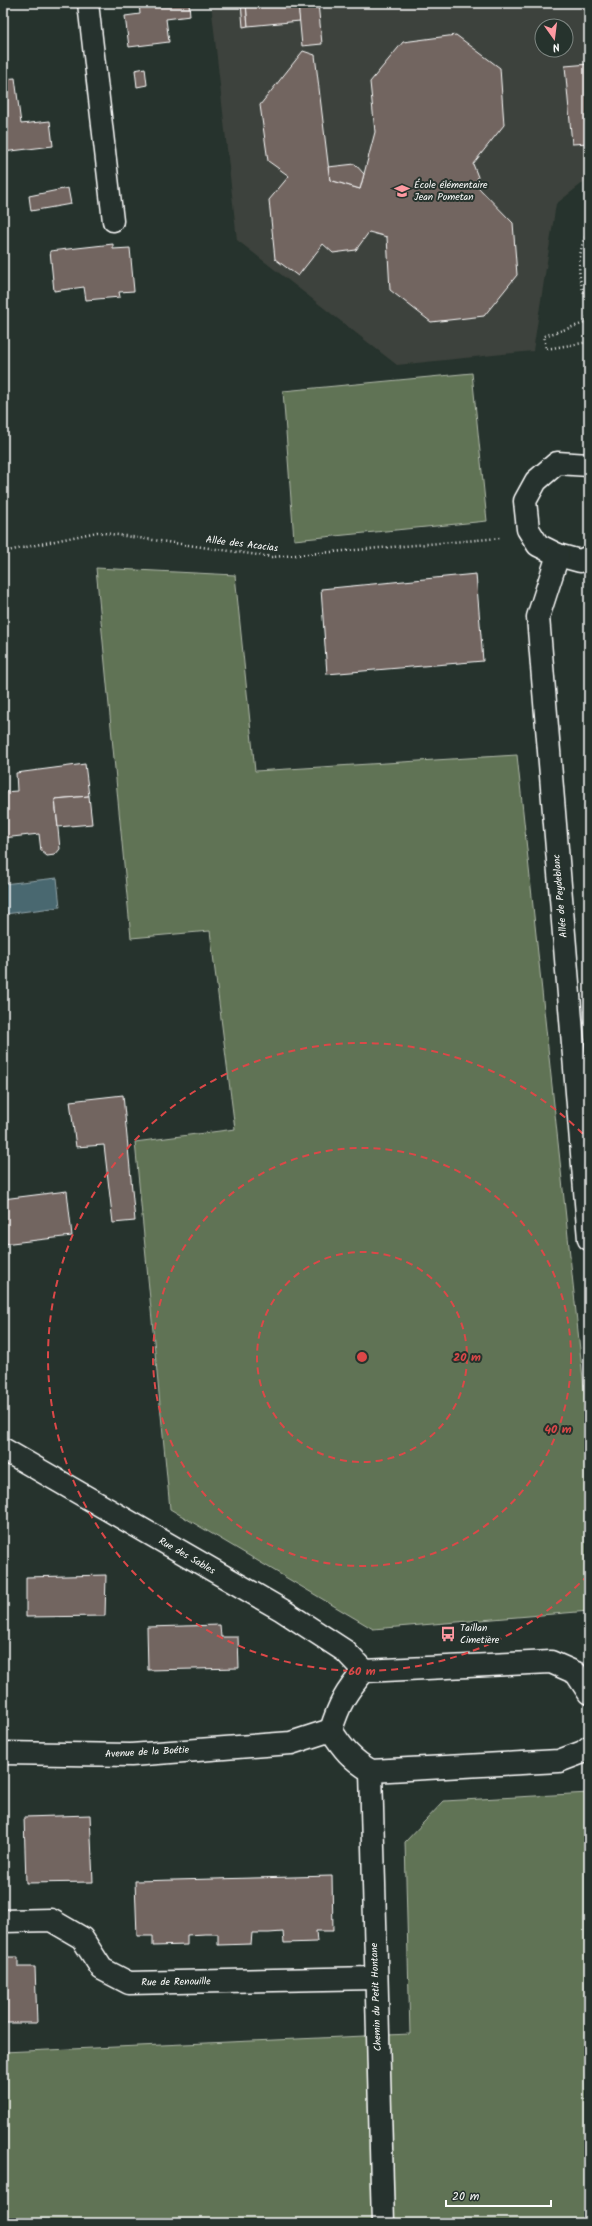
<svg xmlns="http://www.w3.org/2000/svg" width="592" height="2226" font-family="Kalam,sans-serif">
	<style>
		.built { fill: #3d423c; fill-rule: evenodd }
		.green { fill: #617355; stroke: #b0b9aa }
		.water { fill: #49676f; stroke: #92a4a9 }
		.building { fill: #726560; stroke: #fff }
		.lines { fill: none; stroke-linecap: round; stroke-linejoin: round }
		.lane-casing { stroke: #fff; stroke-width: 23 }
		.street-casing { stroke: #fff; stroke-width: 25 }
		.secondary-casing { stroke: #fff; stroke-width: 25 }
		.path { stroke: #fff; stroke-width: 2.5; stroke-dasharray: 1 3; stroke-linecap: butt }
		.lane { stroke: #26332d; stroke-width: 20 }
		.street { stroke: #26332d; stroke-width: 22 }
		.secondary { stroke: #26332d; stroke-width: 22 }
		.ring { fill: none; stroke: #dc4848; stroke-width: 2; stroke-dasharray: 7 5 }
		.labels { text-anchor: middle; dominant-baseline: central; stroke-width: 4; stroke-linejoin: round; paint-order: stroke }
		.poi-label { font-size: 10px; fill: #fff; stroke: #26332d; text-anchor: start }
		.street-label { font-size: 10px; fill: #fff; stroke: #26332d }
		.centre { fill: #dc4848; stroke: #26332d; stroke-width: 2 }
		.ring-label { font-size: 12px; text-anchor: middle; font-weight: bold; fill: #dc4848; stroke: #26332d; stroke-width: 4; stroke-linejoin: round; paint-order: stroke }
	</style>
	<rect width="100%" height="100%" fill="#26332d"/>
	<filter id="ink" filterUnits="userSpaceOnUse"><feTurbulence type="fractalNoise" baseFrequency=".025" numOctaves="2"/><feDisplacementMap in="SourceGraphic" scale="8" xChannelSelector="R" yChannelSelector="G"/><feConvolveMatrix kernelMatrix="1 2 1 2 8 2 1 2 1" color-interpolation-filters="sRGB"/></filter>
	<g filter="url(#ink)">
		<path class="built" d="M211,3H589V178L556,204L533,351L397,365L237,240ZM542,26H566V50H542Z"/>
		<g class="green">
			<path d="M472,373L487,521L294,540L283,391Z"/>
			<path d="M96,568L235,575L255,771L517,755L589,1435V1611L373,1629L170,1509L135,1142L235,1129L210,931L131,938Z"/>
			<path d="M589,1793V2223H3V2052L410,2034L405,1842L444,1801Z"/>
		</g>
		<path class="water" d="M57,878L60,907L5,914L3,884Z"/>
		<g class="building">
			<path d="M139,3H189L190,16L166,19L169,42L129,47L125,16L140,14Z"/>
			<path d="M241,3H246L248,26L243,27Z"/>
			<path d="M246,3H298L300,21L248,26Z"/>
			<path d="M298,3H318L322,44L302,46Z"/>
			<path d="M456,35L500,68L504,125L473,164L478,177L476,185L513,223L517,275L484,316L431,322L390,290L387,237L369,232L356,250L333,253L323,244L298,276L275,259L269,200L289,176L268,161L260,105L303,51L315,55L330,180L360,189L375,132L370,82L403,42Z"/>
			<path d="M589,64V143L572,144L565,66Z"/>
			<path d="M145,68L147,85L137,87L135,70Z"/>
			<path d="M15,78L21,124L50,121L53,146L3,152V79Z"/>
			<path d="M355,164L364,174L360,189L330,180L328,167Z"/>
			<path d="M68,188L71,204L31,211L29,196Z"/>
			<path d="M113,244V249L130,248L134,291L119,292L120,297L86,300L84,287L54,291L50,251Z"/>
			<path d="M476,574L483,661L327,674L321,589Z"/>
			<path d="M85,764L89,796L55,799L60,849L55,855L47,856L41,851L39,834L3,838V792L17,791L16,773Z"/>
			<path d="M89,796L92,824L58,827L55,799Z"/>
			<path d="M123,1095L135,1221L113,1223L104,1145L76,1147L70,1101Z"/>
			<path d="M67,1191L72,1236L3,1244V1199Z"/>
			<path d="M106,1575L105,1616L26,1617V1577Z"/>
			<path d="M220,1625L221,1637H238L239,1668L148,1670L147,1627Z"/>
			<path d="M90,1815L93,1882L26,1883L24,1817Z"/>
			<path d="M332,1876L333,1931H316L317,1942L284,1943L283,1932L269,1933H252L251,1944L218,1945V1934H205L187,1935V1945L153,1946V1936H137L135,1881Z"/>
			<path d="M3,1957H18V1967H35L37,2023H3Z"/>
		</g>
		<g class="lines">
			<g class="lane-casing">
				<path id="lane" d="M88,3L113,221"/>
			</g>
			<g class="street-casing">
				<g id="street">
					<path d="M589,465L557,463L536,481L525,501L528,529L538,545L558,555L580,561L589,557"/>
					<path d="M558,555L538,617L589,1239"/>
					<path d="M3,1449L282,1610L345,1651L364,1671"/>
					<path d="M371,1771L383,2223"/>
					<path d="M3,1921L51,1920L82,1938L102,1969L129,1983L375,1978"/>
				</g>
			</g>
			<g class="secondary-casing">
				<g id="secondary">
					<path d="M589,1693L576,1673L551,1662L364,1671C346,1692 339,1704 331,1730C342,1748 352,1760 371,1771L559,1761L583,1752L589,1747"/>
					<path d="M3,1753L131,1755L291,1743L331,1730"/>
				</g>
			</g>
			<g class="path">
				<path d="M589,236L584,238C577,264 577,280 589,304"/>
				<path d="M589,313L585,323L544,336L546,349L589,342"/>
				<path d="M3,552L97,532L272,557L500,538"/>
			</g>
			<use href="#lane" class="lane"/>
			<use href="#street" class="street"/>
			<use href="#secondary" class="secondary"/>
		</g>
	</g>
	<g class="ring">
		<circle cx="362" cy="1357" r="105"/>
		<circle cx="362" cy="1357" r="209"/>
		<path d="M588 1575A314 314 0 1 1 588 1139"/>
	</g>
	<defs>
		<g id="school-bare" transform="scale(1.2)"><path d="M0-5L7-2L0 1L-7-2ZM-4 1L0 2.5L4 1V4Q0 6-4 4Z" fill="#ff9aa2" stroke="#26332d" stroke-width="2.5" paint-order="stroke"/></g>
		<g id="bus-bare" transform="scale(1.2)"><path d="M-5-6H5V4H4V6H2V4H-2V6H-4V4H-5ZM-3.5-4V0h7V-4ZM-3.5 1.2v1.5H-2V1.2ZM2 1.2v1.5H3.5V1.2Z" fill="#ff9aa2" stroke="#26332d" stroke-width="2.5" paint-order="stroke"/></g>
	</defs>
	<g fill-rule="evenodd">
		<use href="#school-bare" x="402" y="191"/>
		<use href="#bus-bare" x="448" y="1634"/>
	</g>
	<g class="labels">
		<g class="poi-label">
			<text x="414" y="185">École élémentaire<tspan x="414" dy="12">Jean Pometan</tspan></text>
			<text x="460" y="1628">Taillan<tspan x="460" dy="12">Cimetière</tspan></text>
		</g>
		<g class="street-label">
			<text transform="translate(242 544) rotate(7)">Allée des Acacias</text>
			<text transform="translate(560 896) rotate(-95)">Allée de Peydeblanc</text>
			<text transform="translate(187 1556) rotate(30)">Rue des Sables</text>
			<text transform="translate(147 1752) rotate(-3)">Avenue de la Boétie</text>
			<text transform="translate(176 1982) rotate(-1)">Rue de Renouille</text>
			<text transform="translate(376 1997) rotate(-92)">Chemin du Petit Hontane</text>
		</g>
	</g>
	<circle cx="362" cy="1357" r="6" class="centre"/>
	<g class="ring-label">
		<text x="467" y="1361">20 m</text>
		<text x="558" y="1433">40 m</text>
		<text x="362" y="1675">60 m</text>
	</g>
	<rect width="592" height="2226" fill="none" stroke="#26332d" stroke-width="16"/>
	<rect x="8" y="8" width="576" height="2210" fill="none" stroke="#fff" stroke-width="1.5" filter="url(#ink)"/>
	<g transform="translate(554 38) rotate(166)"><circle r="19" fill="#26332d" stroke="#7d8581"/>
	<path d="M0-3L7 15L0 10L-7 15Z" fill="#ff9aa2"/>
	<text y="-6" font-size="11" font-weight="bold" text-anchor="middle" fill="#ffffff">N</text>
	</g>
	<path d="M446 2200v6h105v-6" fill="none" stroke="#ffffff" stroke-width="2"/>
	<text x="452" y="2200" font-size="12" fill="#ffffff" stroke="#26332d" stroke-width="3" paint-order="stroke">20 m</text>
</svg>
